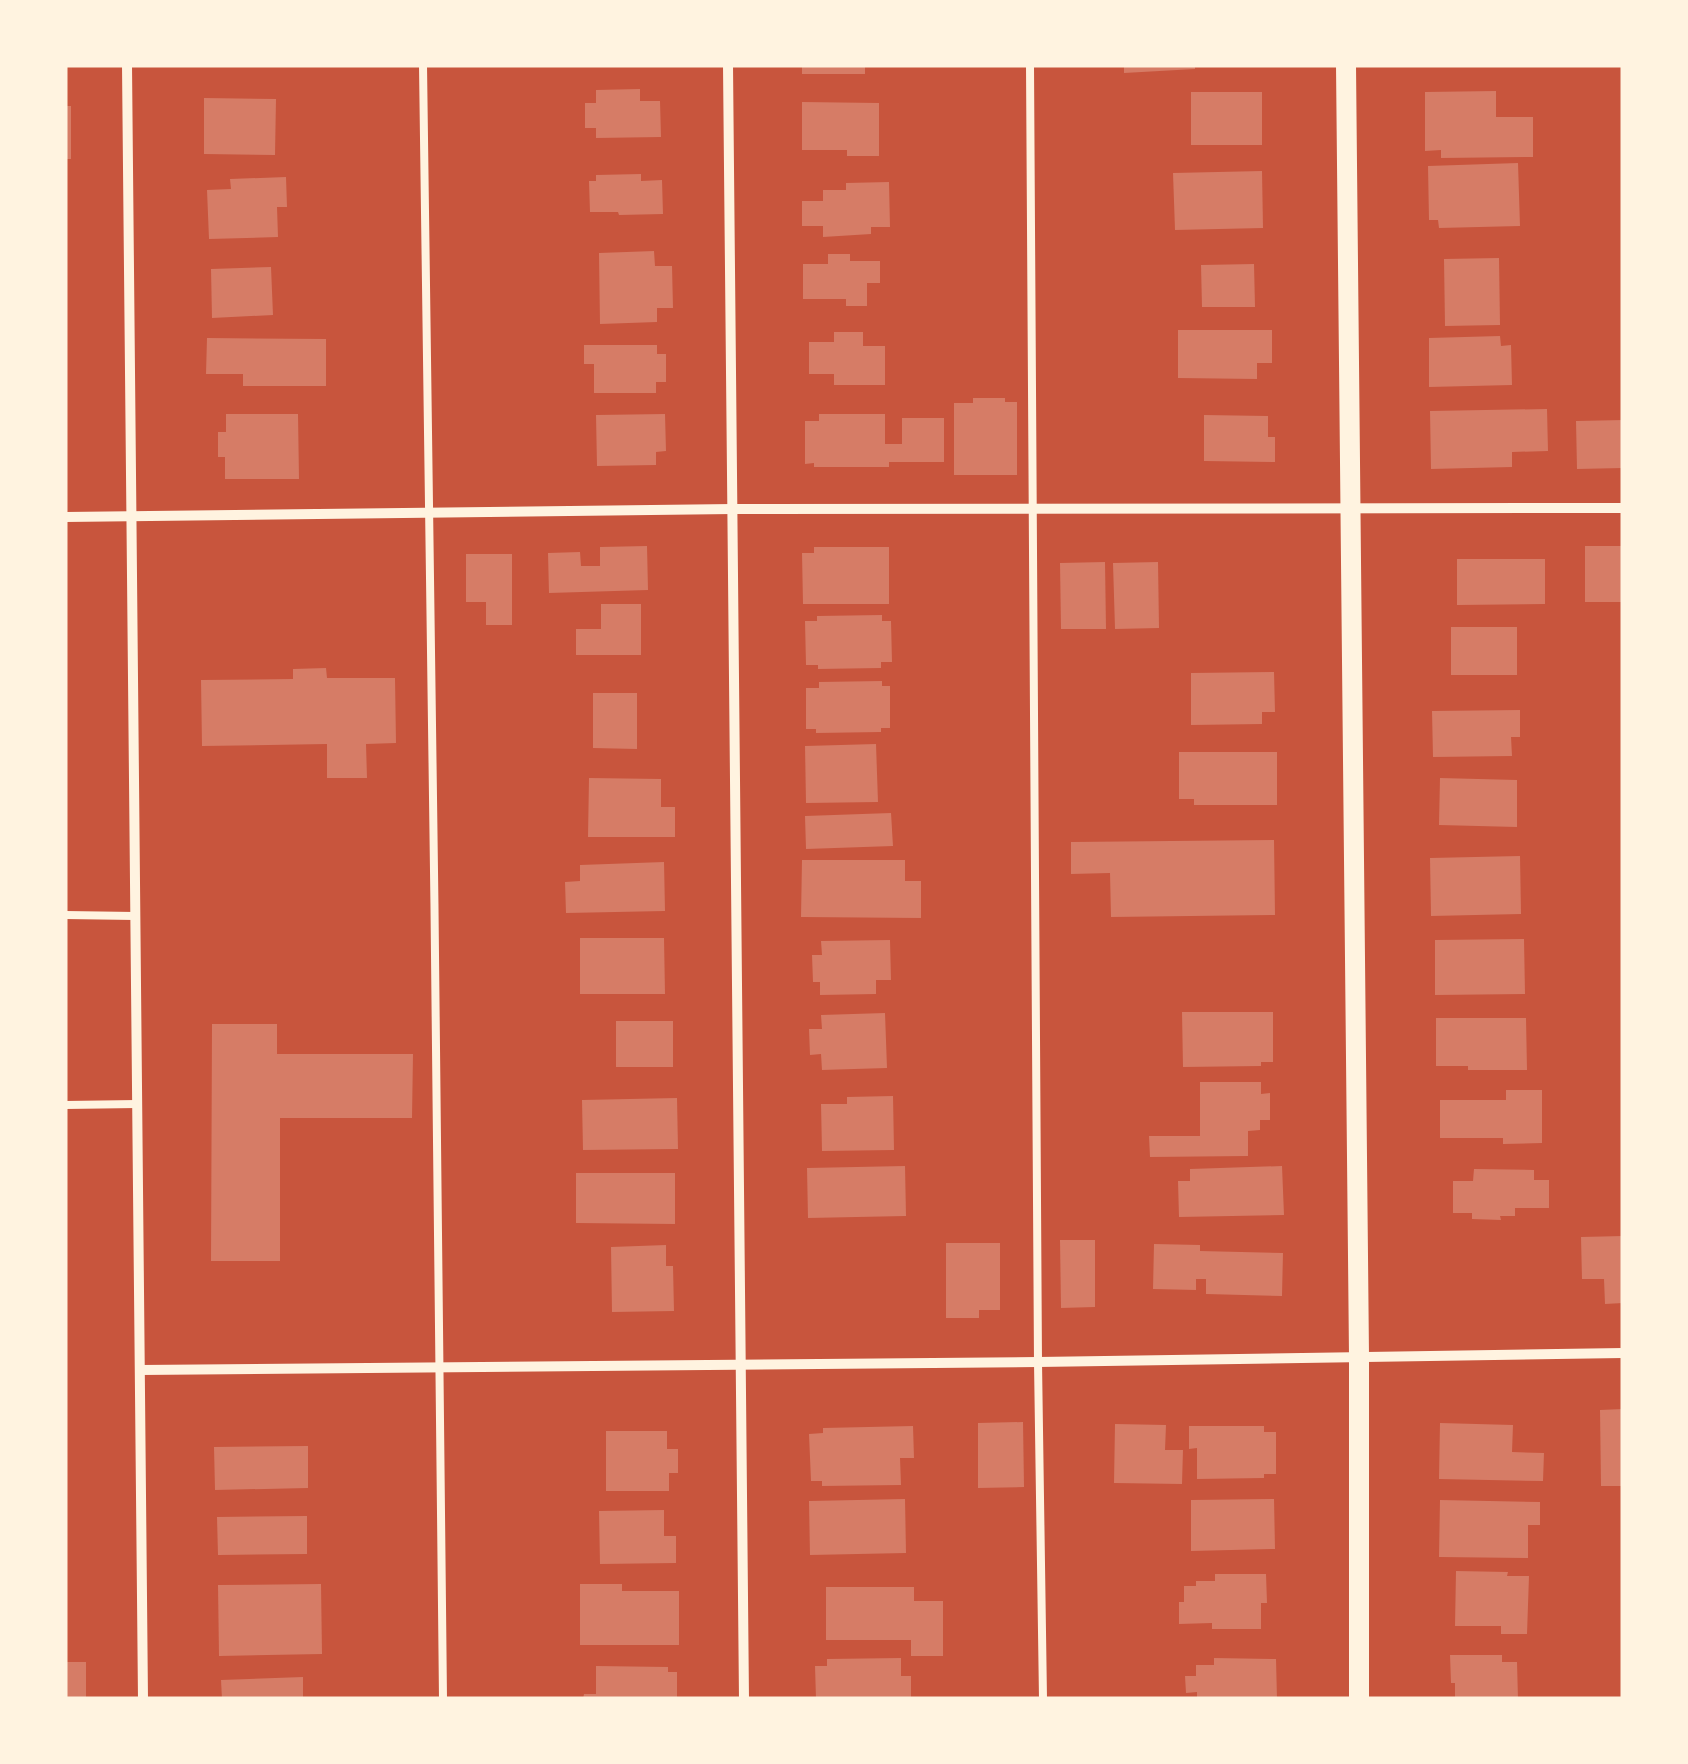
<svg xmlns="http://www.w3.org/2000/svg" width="1688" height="1764" font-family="Rubik,sans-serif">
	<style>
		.building { fill: #d67c66 }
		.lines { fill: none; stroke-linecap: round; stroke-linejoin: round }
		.service { stroke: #fff3e0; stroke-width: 8 }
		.minor { stroke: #fff3e0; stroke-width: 10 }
		.secondary { stroke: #fff3e0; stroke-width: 20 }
	</style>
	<rect width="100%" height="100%" fill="#c8553d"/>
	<g class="building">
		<rect x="802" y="65" width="63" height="9"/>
		<path d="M1124,65H1195V69L1124,73Z"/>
		<path d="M640,89V101H660L661,137L596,138V128H585V103H596V90Z"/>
		<path d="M1496,91V117H1533V157L1441,158V150L1425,151V92Z"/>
		<rect x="1191" y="92" width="71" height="53"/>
		<path d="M204,98L276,99L275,155L204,154Z"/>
		<path d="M802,102L879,103V156H847V150H802Z"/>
		<rect x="65" y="106" width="6" height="53"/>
		<path d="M1518,163L1520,226L1439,228L1438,220H1429L1428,166Z"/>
		<path d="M1262,171L1263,228L1175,230L1173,173Z"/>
		<path d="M641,174V181L662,180L663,214L619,215L618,212H590L589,181H596V175Z"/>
		<path d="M286,177L287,207H277L278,237L209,239L207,190L231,189L230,179Z"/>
		<path d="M889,182L890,227H871V234L823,237V226H802V201H823V190H846V183Z"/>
		<path d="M654,251L655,266H672L673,308H657V322L600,324L599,253Z"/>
		<path d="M828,254H850V261H880V283H867V306H846V299H803V264H828Z"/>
		<path d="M1499,258L1500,325L1445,326L1444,259Z"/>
		<path d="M1254,264L1255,307H1202L1201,265Z"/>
		<path d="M271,267L273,315L212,318L211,269Z"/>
		<path d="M1178,330H1272V363H1257V379L1178,378Z"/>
		<path d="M834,332H863V346H885V385H834V374H809V342H834Z"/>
		<path d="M1500,336L1501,346L1511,345L1512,385L1429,387V338Z"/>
		<path d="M207,338L326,339V386H243V374H206Z"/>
		<path d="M584,345H657V354H666V382H656V393H594V364H584Z"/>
		<path d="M973,398H1005V402H1017V475H954V403H973Z"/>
		<path d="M1547,409L1548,451L1512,452V467L1431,469L1430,411Z"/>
		<path d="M226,414H298L299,479H225V457H218V432H226Z"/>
		<path d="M665,414L666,451L656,452V465L597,466L596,415Z"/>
		<path d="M819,414H885V444H902V418H944V462H889V467H814V463L805,464V421H819Z"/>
		<path d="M1204,415L1268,416V437H1275V462L1204,461Z"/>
		<path d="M1623,420V468L1577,469L1576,421Z"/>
		<path d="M647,546L648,590L549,593L548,553L580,552L581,566H600V547Z"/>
		<rect x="1585" y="546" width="38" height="56"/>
		<path d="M814,547H889V604H803L802,553H814Z"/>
		<path d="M466,554H512V625H486V602H466Z"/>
		<path d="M1457,559H1545V604L1457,605Z"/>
		<path d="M1105,562L1106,629H1061L1060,563Z"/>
		<path d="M1158,562L1159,628L1115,629L1113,563Z"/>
		<path d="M601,604H641V655H576V629H601Z"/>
		<path d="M882,615V621H891L892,662H881V668L818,669V665H806L805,621H817V616Z"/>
		<rect x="1451" y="627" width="66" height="48"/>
		<path d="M326,668L327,678H395L396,743L366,744L367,778H327V744L202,746L201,680L293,679V669Z"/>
		<path d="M1274,672L1275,712H1262V724L1191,725V673Z"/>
		<path d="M882,681V686H890V728H881V732L816,733V729H806V688H819V682Z"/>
		<path d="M593,693H637V749L593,748Z"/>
		<path d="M1520,710V737H1511L1512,756L1433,757L1432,711Z"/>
		<path d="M876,744L878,802L806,803L805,746Z"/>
		<path d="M1179,752H1277V805H1194V799H1179Z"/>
		<path d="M589,778L661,779V807H675V837H588Z"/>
		<path d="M1440,778L1517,780V827L1439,825Z"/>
		<path d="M891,813L893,846L806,849L805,816Z"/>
		<path d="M1274,840L1275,915L1111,917L1110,873L1071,874V842Z"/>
		<path d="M1520,856L1521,914L1431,916L1430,858Z"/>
		<path d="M802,860H905V881H921V918L801,917Z"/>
		<path d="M664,862L665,911L566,913L565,882L580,881V865Z"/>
		<path d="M580,938H664L665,994H580Z"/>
		<path d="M1524,939L1525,994L1435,995V940Z"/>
		<path d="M890,940L891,980H876V994L820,995V982H813L812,955H822L821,941Z"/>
		<path d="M1182,1012H1273V1062H1261V1066L1183,1067Z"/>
		<path d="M885,1013L887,1068L822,1070L821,1054L810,1055L809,1029H822L821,1015Z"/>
		<path d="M1436,1018H1526L1527,1070H1468V1066H1436Z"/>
		<rect x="616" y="1021" width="57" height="46"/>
		<path d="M212,1024H277V1054H413L412,1118H280V1261H211Z"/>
		<path d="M1200,1082H1261V1094L1270,1093V1120H1260V1130L1248,1131V1156L1150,1157L1149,1136H1200Z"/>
		<path d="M1506,1090H1542V1143L1503,1144V1138H1440V1100H1506Z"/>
		<path d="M893,1096L894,1150L822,1151L821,1104H847V1097Z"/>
		<path d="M677,1098L678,1149L583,1150L582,1100Z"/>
		<path d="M905,1166L906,1216L808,1218L807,1168Z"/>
		<path d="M1282,1166L1284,1215L1179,1217L1178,1181H1190V1169Z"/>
		<path d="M1474,1169L1534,1170V1180H1549V1208H1515V1216H1500L1501,1220L1472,1219V1213H1453V1181H1473Z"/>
		<path d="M576,1173H675V1224L576,1223Z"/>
		<path d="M1623,1236V1303L1605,1304L1604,1279H1582L1581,1237Z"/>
		<path d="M1060,1240H1095V1307L1061,1308Z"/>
		<path d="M946,1243H1000V1310H979V1318H946Z"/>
		<path d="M1154,1244L1200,1245V1251L1283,1253L1282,1296L1206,1294V1279H1196V1290L1153,1289Z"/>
		<path d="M666,1245V1266H673L674,1311L612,1312L611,1247Z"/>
		<path d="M1623,1409V1486H1601L1600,1410Z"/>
		<path d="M1023,1422L1024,1487L978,1488V1423Z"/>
		<path d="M1440,1423L1513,1425L1512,1452L1544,1453L1543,1481L1439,1479Z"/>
		<path d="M1115,1424L1166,1425L1165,1450H1183L1182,1484L1114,1483Z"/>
		<path d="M913,1426L914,1458H900L901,1485L822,1486V1481H811L809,1434L823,1433V1428Z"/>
		<path d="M1189,1426H1264V1432H1276V1474H1264V1478L1197,1479V1448L1189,1449Z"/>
		<path d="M606,1431H667V1449H678V1473H669V1491H606Z"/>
		<path d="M308,1446V1488L215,1490L214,1447Z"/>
		<path d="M905,1499L906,1553L810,1555L809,1501Z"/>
		<path d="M1274,1499L1275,1549L1191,1551V1500Z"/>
		<path d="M1440,1500L1540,1502V1525H1528V1558L1439,1557Z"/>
		<path d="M664,1510V1536H676V1563L600,1564L599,1511Z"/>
		<path d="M307,1516V1554L218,1555L217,1517Z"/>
		<path d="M1456,1571L1508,1572L1507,1576H1529L1527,1634H1501V1626H1455Z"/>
		<path d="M1215,1574H1266L1267,1603H1261V1629H1212V1623L1179,1624V1602H1184V1586H1196V1581H1215Z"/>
		<path d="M321,1584L322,1654L219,1656L218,1585Z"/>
		<path d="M580,1584H622V1591H679V1645H580Z"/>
		<path d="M826,1587H914V1601H943V1656H911V1640H826Z"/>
		<path d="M1450,1655H1502V1662H1517L1518,1699H1455V1683H1451Z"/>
		<path d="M901,1658V1676H911V1699H816L815,1666H827V1659Z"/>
		<path d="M1214,1658L1276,1659L1277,1699H1197V1692L1186,1693L1185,1676H1196V1665H1214Z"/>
		<rect x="65" y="1662" width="21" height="37"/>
		<path d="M596,1666L668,1667V1672H677V1699H583L584,1694H596Z"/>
		<path d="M303,1677V1699H222L221,1680Z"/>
	</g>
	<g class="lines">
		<g class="service">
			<path d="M423,65C428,610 441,1154 443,1699"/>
			<path d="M1030,65L1038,1362L1043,1699"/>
			<path d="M65,915L135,916"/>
			<path d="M65,1105L137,1104"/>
		</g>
		<g class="minor">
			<path d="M127,65L143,1699"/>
			<path d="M728,65L744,1699"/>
			<path d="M65,517L733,509L1623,508"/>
			<path d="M140,1370L1038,1362L1623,1353"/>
		</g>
		<path class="secondary" d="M1346,65L1359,1356V1699"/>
	</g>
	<rect width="1688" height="1764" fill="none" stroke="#fff3e0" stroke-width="135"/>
</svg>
